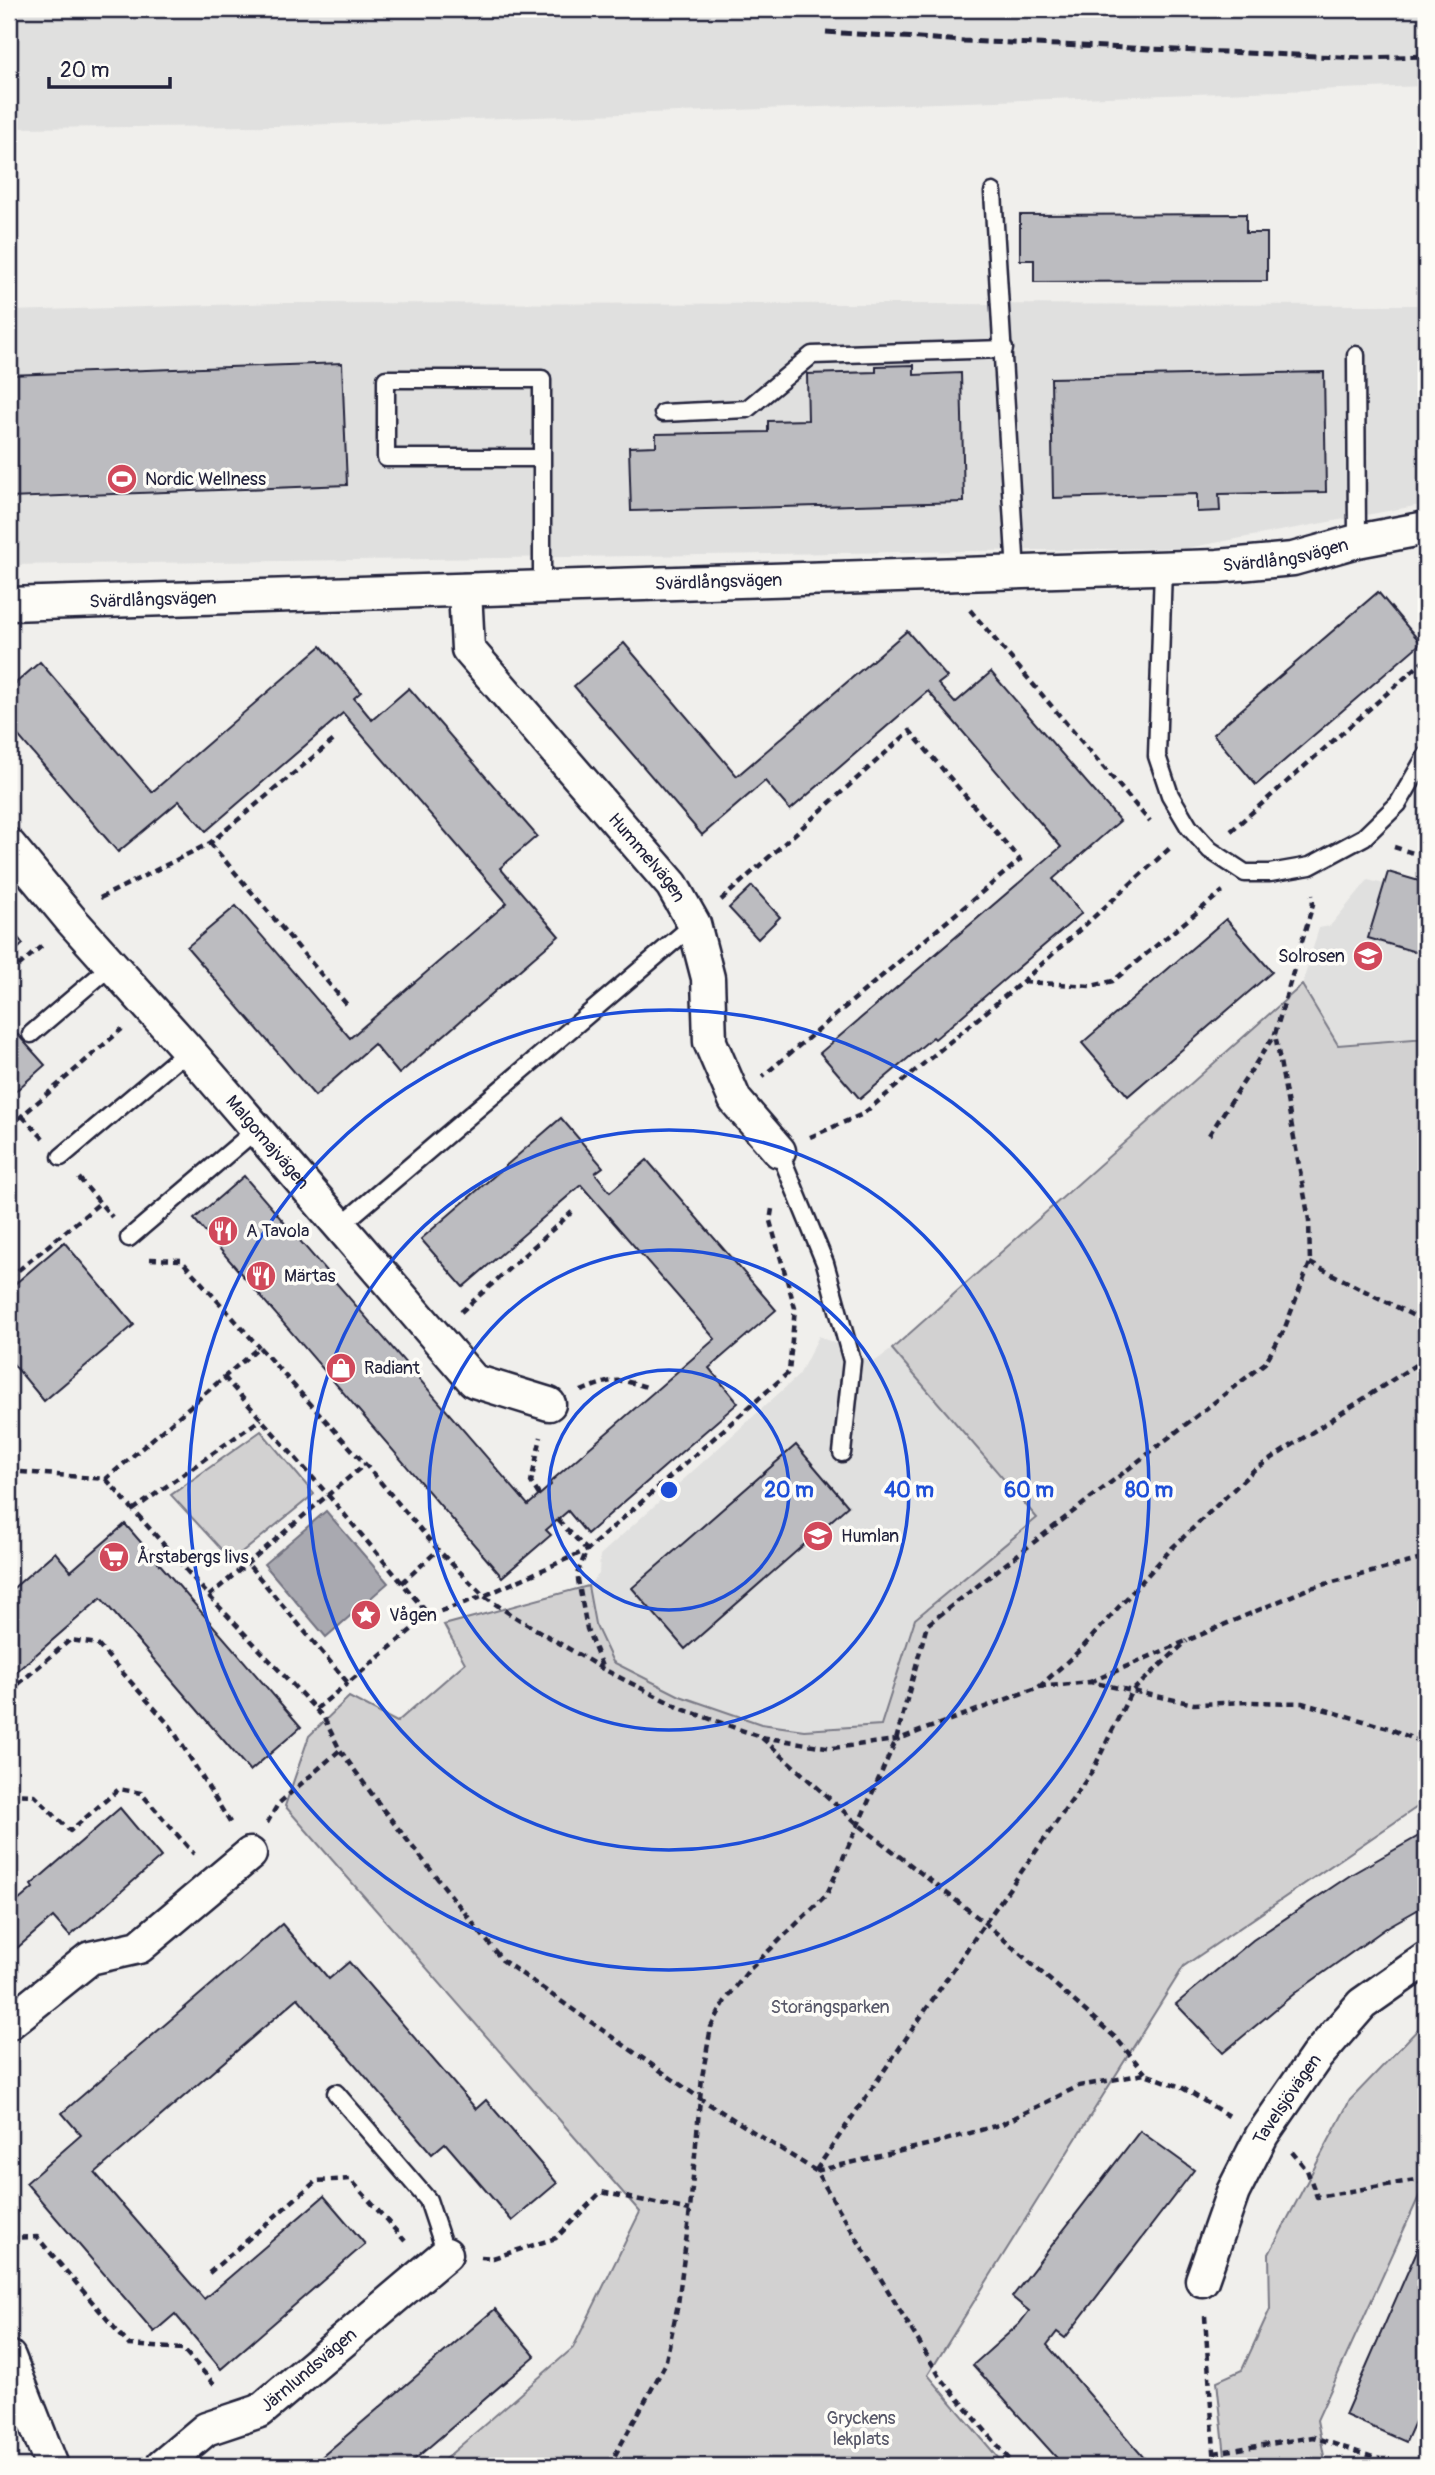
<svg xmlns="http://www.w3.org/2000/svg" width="1435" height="2475" font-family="Pangolin,sans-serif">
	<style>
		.built { fill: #e0e0df }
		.green { fill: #d2d1d1; stroke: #7a7a86; stroke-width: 2 }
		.water { fill: #a9a9b0; stroke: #737381; stroke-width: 2 }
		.building { fill: #bcbcc0; stroke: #22223b; stroke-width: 2 }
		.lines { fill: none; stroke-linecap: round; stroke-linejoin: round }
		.lane-casing { stroke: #22223b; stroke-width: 21 }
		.street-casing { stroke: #22223b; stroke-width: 37 }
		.path { stroke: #22223b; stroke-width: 4.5; stroke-dasharray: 7 5; stroke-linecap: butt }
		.lane { stroke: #fdfcf7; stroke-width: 16 }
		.street { stroke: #fdfcf7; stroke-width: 32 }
		.rail { stroke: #22223b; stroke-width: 5; stroke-dasharray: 10 5; stroke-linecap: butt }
		.ring { fill: none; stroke: #1d4ed8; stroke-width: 3.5 }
		.labels { text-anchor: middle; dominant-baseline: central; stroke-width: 7; stroke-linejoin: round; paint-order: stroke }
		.poi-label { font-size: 18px; fill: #22223b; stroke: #fdfcf7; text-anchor: start }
		.street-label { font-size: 18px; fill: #22223b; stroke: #fdfcf7 }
		.park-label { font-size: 18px; fill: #575768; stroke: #fdfcf7 }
		.centre { fill: #1d4ed8; stroke: #fdfcf7; stroke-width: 3.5 }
		.ring-label { font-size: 21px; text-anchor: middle; font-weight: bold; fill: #1d4ed8; stroke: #fdfcf7; stroke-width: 7; stroke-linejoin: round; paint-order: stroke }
	</style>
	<rect width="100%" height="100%" fill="#f0efec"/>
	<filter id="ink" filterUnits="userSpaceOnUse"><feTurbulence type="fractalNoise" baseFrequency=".0143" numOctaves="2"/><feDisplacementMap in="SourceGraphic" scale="14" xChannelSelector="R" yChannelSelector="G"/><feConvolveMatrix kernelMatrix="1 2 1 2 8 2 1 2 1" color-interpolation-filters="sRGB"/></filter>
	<g filter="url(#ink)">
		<g class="built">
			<path d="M9,9H1426V86L275,126L9,128Z"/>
			<path d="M279,303L1426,305V504L1187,548L9,565V311Z"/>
			<path d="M1388,872L1426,883V1038L1338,1045L1302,985L1319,928L1330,926L1368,880L1384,884Z"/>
			<path d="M819,1336L874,1362L892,1349L1038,1518L915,1619L881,1725L804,1730L761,1724L680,1696L613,1662L595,1624L588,1586L599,1574L600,1555L799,1375Z"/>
		</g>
		<g class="green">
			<path d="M1302,985L1338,1045L1426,1038V1801L1184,1966L928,2375L1005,2466H437L573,2348L640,2212L285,1806L309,1736L349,1697L397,1722L465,1663L444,1625L588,1586L595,1624L613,1662L680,1696L761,1724L804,1730L881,1725L915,1619L1037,1518L892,1349Z"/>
			<path d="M261,1431L314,1494L232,1561L171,1495Z"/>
			<path d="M1426,2021V2181L1317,2420L1326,2466H1226L1217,2381L1242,2370L1270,2309L1269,2254L1350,2100Z"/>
		</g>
		<path class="water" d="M326,1511L388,1583L326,1637L264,1564Z"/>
		<g class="building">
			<path d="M1246,214V233H1267V281L1034,282V260H1020V215Z"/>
			<path d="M342,363L347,485L9,498V375Z"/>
			<path d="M914,365V375L961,373L964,502L631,511L629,447L656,446V434L768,432V421L808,420L807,374L876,372V366Z"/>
			<path d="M1324,372L1326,492L1219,494L1220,511L1197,512V494L1053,498L1051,378Z"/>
			<path d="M1378,592L1421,643L1256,785L1213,734Z"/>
			<path d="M907,631L947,677L938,684L955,703L991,672L1120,821L1053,879L1082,913L935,1039L933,1037L860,1099L820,1053L1061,847L928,691L790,810L765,781L702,835L574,686L624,643L737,776Z"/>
			<path d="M321,646L361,692L354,698L372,720L409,688L537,836L500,868L559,936L399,1074L374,1044L315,1096L187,947L236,906L350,1038L507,903L343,713L206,831L179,801L118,852L9,725V689L40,662L152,792Z"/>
			<path d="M1388,872L1426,883V955L1368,938Z"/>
			<path d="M752,886L780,917L758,939L729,908Z"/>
			<path d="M1226,919L1272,972L1128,1096L1082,1043Z"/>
			<path d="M9,927L23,944L9,957Z"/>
			<path d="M9,1025L45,1065L9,1097Z"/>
			<path d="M561,1118L603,1167L595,1173L610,1192L647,1160L776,1310L709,1368L738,1403L587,1534L568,1511L546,1530L551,1535L502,1577L194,1219L244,1176L528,1505L551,1485L550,1482L715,1339L581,1185L463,1287L421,1239Z"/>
			<path d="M64,1242L134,1325L44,1401L9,1359V1289Z"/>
			<path d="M796,1445L848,1506L685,1649L632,1588Z"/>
			<path d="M125,1524L301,1727L250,1771L101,1598L9,1678V1592L55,1552L71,1571Z"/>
			<path d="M120,1808L161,1857L70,1936L53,1917L9,1955V1904L11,1907L33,1888L31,1885Z"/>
			<path d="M1426,1832V1905L1389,1926L1295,1993L1223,2053L1176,2004L1253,1940L1352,1874Z"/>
			<path d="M282,1924L329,1979L349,1962L476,2109L486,2100L557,2183L512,2221L445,2143L432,2154L298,1998L95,2173L204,2299L324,2196L365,2244L221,2369L175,2314L154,2332L26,2183L81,2135L62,2113Z"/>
			<path d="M1140,2131L1194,2170L1065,2338L1057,2332L1047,2345L1151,2466H1064L973,2365L1019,2324L1029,2311L1012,2297Z"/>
			<path d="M1426,2230V2397L1406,2442L1345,2415Z"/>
			<path d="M495,2309L535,2356L407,2466H311Z"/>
		</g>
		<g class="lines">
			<g class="lane-casing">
				<g id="lane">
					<path d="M993,192L1016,573"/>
					<path d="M1356,355L1357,541"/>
					<path d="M663,413L747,409L812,355L1004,349"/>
					<path d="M1163,568L1157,756L1170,795L1189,827L1210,850L1245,873H1270L1310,866L1364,837L1398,804L1426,756"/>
					<path d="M542,588V458H386V379H542V458"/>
					<path d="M31,1034L112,965"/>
					<path d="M779,1151L825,1263L852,1361L842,1453"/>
					<path d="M61,1157L188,1050"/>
					<path d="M340,1226L694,924"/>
					<path d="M129,1238L257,1129"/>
					<path d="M336,2093L428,2200L446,2254"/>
				</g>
			</g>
			<g class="street-casing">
				<g id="street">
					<path id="s1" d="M465,590L468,649L672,885L694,924L708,978L710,1042L735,1100L779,1151"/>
					<path id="s2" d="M9,604L1218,566L1293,559L1357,541L1426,528"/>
					<path id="s3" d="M9,845L72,921L188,1050L474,1381L549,1404"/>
					<path d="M9,2023L90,1958L139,1947L250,1854"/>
					<path id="s4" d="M1202,2280L1233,2192L1262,2135L1316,2057L1362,2004L1426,1959"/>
					<path d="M9,2357L52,2466"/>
					<path id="s5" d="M162,2466L206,2429L260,2411L446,2254"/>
				</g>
			</g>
			<g class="path">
				<path d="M970,610L1150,822"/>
				<path d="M1231,831L1426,659"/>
				<path d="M210,843L348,1006"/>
				<path d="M1394,847L1426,857"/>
				<path d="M100,898L210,843L335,739"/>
				<path d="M721,900L910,731L1020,860L763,1076"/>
				<path d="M9,974L44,944"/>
				<path d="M1023,982L1091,986L1113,981L1223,891"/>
				<path d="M22,1116L43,1138"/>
				<path d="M9,1127L122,1029"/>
				<path d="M1209,1135L1275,1034"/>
				<path d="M810,1137L863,1114L1022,982L1170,848"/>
				<path d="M79,1178L112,1217"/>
				<path d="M150,1259L181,1260L259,1347"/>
				<path d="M1310,1263L1426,1322"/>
				<path d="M9,1278L100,1203"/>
				<path d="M461,1312L572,1212"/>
				<path d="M224,1377L328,1495L365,1464"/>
				<path d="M581,1391C611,1379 618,1377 649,1388"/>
				<path d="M9,1471L106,1479L259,1347L365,1464L438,1550L484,1596L510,1614L603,1669L682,1709L761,1737L833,1748L896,1740L1039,1687L1090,1682L1194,1704L1251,1702L1302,1703L1388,1728L1426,1744"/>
				<path d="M106,1479L209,1596L324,1718L340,1750L382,1808L502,1960L701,2099L816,2171L940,2377L1015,2466"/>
				<path d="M539,1495L531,1482L541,1437"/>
				<path d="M133,1510L261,1419"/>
				<path d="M558,1520L587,1550L577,1574L587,1629L603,1669"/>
				<path d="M402,1583L438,1550"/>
				<path d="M209,1596L328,1495L429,1615L348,1683L247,1563"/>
				<path d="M429,1615L484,1596L587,1550L789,1372L795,1308L770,1221L772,1209"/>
				<path d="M1090,1682L1310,1588L1426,1558"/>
				<path d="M1039,1687L1080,1650L1172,1548L1254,1470L1426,1358"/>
				<path d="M9,1692L70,1640L97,1644L171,1727L231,1824"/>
				<path d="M316,1709L348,1683"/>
				<path d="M762,1738L858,1824L985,1923L1116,2038L1145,2073"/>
				<path d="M9,1794L34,1795L70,1831L119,1789L141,1793L194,1854"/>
				<path d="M267,1823L278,1804L340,1750"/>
				<path d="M1292,2152L1307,2170L1317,2197L1415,2180L1426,2185"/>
				<path d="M816,2170L985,1923L1092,1772L1131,1692L1187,1641"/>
				<path d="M816,2171L935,2143L1002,2124L1079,2086L1145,2074L1181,2087L1232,2118"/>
				<path d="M9,2238L37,2237L129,2345L183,2349L217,2387"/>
				<path d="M481,2257L493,2258L556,2238L601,2192L690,2210"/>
				<path d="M209,2273L316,2181L350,2179L405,2241"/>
				<path d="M1205,2316L1215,2466"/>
				<path d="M1214,2453L1313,2437L1400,2466"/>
				<path d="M609,2466L665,2365L678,2304L690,2210L702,2077L711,2027L725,2001L748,1971L827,1894L896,1740L927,1625L1265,1363L1284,1330L1310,1263L1309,1220L1275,1034L1313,904L1312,895"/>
			</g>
			<use href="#lane" class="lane"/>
			<use href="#street" class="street"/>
			<path class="rail" d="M826,32L964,41L1364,58L1426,56"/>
		</g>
	</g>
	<g class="ring">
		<circle cx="669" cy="1490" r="120"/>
		<circle cx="669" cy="1490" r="240"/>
		<circle cx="669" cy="1490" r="360"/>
		<circle cx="669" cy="1490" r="480"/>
	</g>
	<defs>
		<g id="stadium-disc" transform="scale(1.575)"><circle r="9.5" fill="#d1495b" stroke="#fdfcf7"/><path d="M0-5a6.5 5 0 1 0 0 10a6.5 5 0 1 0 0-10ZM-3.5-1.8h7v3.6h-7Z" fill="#fff"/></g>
		<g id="school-disc" transform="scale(1.575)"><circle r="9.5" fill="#d1495b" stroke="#fdfcf7"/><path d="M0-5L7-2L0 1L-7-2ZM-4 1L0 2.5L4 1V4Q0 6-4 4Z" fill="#fff"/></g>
		<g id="restaurant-disc" transform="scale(1.575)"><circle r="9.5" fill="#d1495b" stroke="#fdfcf7"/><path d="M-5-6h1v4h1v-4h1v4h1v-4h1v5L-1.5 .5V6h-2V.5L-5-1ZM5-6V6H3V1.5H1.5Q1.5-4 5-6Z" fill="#fff"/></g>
		<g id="shop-disc" transform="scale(1.575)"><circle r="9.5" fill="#d1495b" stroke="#fdfcf7"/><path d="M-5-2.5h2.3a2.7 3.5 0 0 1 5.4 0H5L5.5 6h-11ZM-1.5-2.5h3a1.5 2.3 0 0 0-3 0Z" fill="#fff"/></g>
		<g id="supermarket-disc" transform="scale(1.575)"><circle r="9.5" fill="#d1495b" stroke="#fdfcf7"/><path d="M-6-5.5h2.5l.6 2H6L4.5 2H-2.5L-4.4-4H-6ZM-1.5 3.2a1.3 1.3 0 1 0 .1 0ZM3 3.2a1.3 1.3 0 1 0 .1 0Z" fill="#fff"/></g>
		<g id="sight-disc" transform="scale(1.575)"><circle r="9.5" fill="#d1495b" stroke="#fdfcf7"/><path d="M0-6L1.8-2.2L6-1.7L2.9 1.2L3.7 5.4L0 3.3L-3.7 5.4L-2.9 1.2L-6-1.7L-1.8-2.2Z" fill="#fff"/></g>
	</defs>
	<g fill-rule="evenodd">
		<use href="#stadium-disc" x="122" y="479"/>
		<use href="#school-disc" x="1368" y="956"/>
		<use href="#restaurant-disc" x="223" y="1231"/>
		<use href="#restaurant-disc" x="261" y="1276"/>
		<use href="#shop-disc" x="341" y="1368"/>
		<use href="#school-disc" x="818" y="1536"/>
		<use href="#supermarket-disc" x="114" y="1557"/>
		<use href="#sight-disc" x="366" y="1615"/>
	</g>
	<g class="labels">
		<g class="poi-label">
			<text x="145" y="479">Nordic Wellness</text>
			<text x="1345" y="956" text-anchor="end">Solrosen</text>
			<text x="246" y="1231">A Tavola</text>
			<text x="284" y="1276">Märtas</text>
			<text x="364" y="1368">Radiant</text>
			<text x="841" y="1536">Humlan</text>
			<text x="137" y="1557">Årstabergs livs</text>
			<text x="389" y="1615">Vågen</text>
		</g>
		<g class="street-label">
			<text stroke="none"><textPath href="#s2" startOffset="1278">Svärdlångsvägen</textPath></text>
			<text stroke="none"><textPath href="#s2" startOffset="710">Svärdlångsvägen</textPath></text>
			<text stroke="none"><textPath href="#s2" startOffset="144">Svärdlångsvägen</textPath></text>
			<text stroke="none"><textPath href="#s1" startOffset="334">Hummelvägen</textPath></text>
			<text stroke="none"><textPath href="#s3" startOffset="394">Malgomajvägen</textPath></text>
			<text stroke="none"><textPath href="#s4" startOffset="201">Tavelsjövägen</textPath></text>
			<text stroke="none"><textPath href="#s5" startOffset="178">Järnlundsvägen</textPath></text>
		</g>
		<g class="park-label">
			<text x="830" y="2007">Storängsparken</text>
			<text x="861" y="2418">Gryckens<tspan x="861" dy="21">lekplats</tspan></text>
		</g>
	</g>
	<circle cx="669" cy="1490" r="10" class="centre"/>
	<g class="ring-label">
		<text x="789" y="1497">20 m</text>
		<text x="909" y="1497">40 m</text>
		<text x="1029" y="1497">60 m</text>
		<text x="1149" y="1497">80 m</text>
	</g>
	<rect width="1435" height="2475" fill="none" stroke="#fdfcf7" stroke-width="35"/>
	<rect x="18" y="18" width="1400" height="2440" fill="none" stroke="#22223b" stroke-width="2.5" filter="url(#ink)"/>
	<path d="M49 77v10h121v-10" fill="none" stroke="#22223b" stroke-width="3.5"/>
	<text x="60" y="77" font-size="21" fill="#22223b" stroke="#fdfcf7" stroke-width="5" paint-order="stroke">20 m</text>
</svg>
